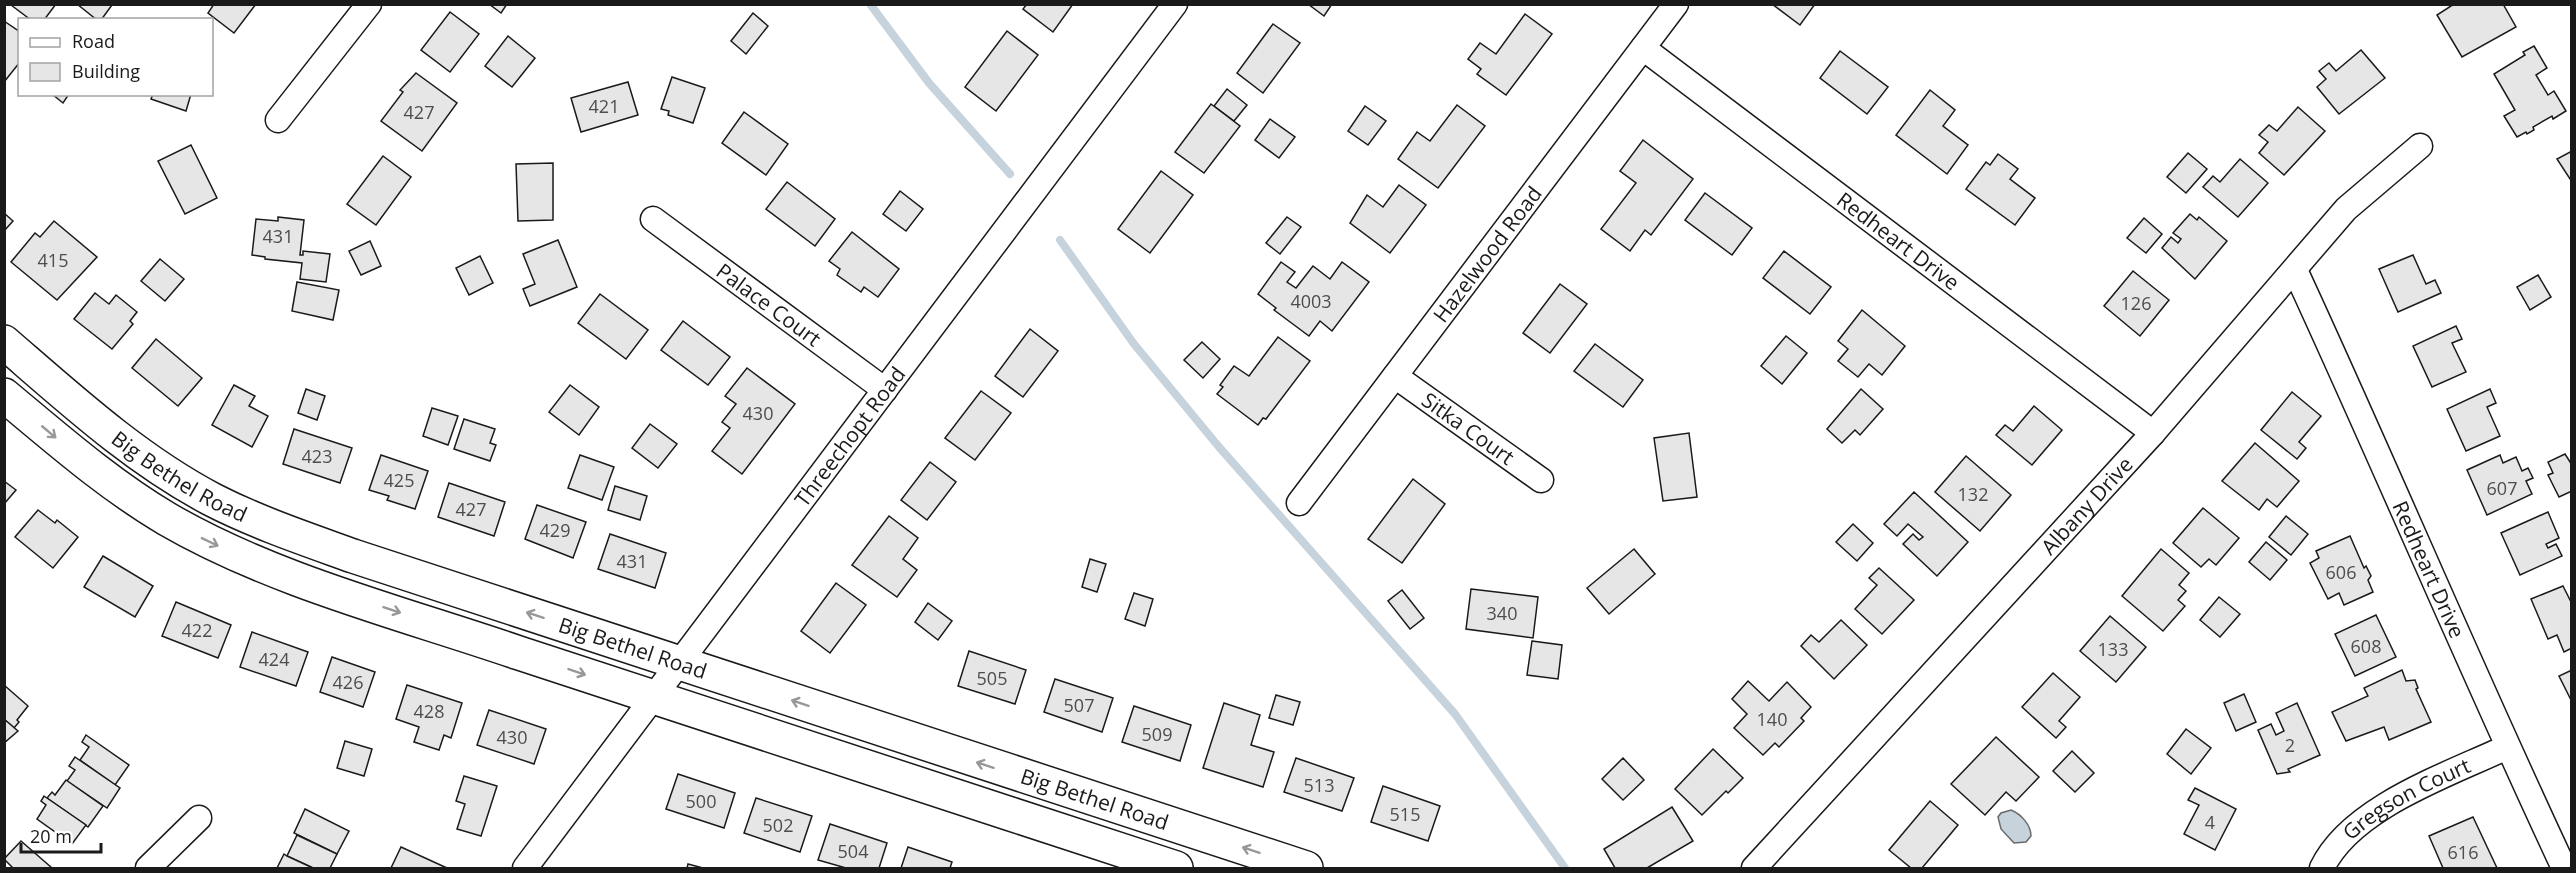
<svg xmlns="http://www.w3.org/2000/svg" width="2576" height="873" font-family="'Open Sans',sans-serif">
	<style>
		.water { fill: #c6d2dc; stroke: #6a6a6a; stroke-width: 1.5 }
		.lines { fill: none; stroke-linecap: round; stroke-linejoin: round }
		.stream { stroke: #c6d2dc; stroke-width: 8 }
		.building { fill: #e6e6e6; stroke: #1a1a1a; stroke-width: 1.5 }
		.minor-casing { stroke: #1a1a1a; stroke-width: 27 }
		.secondary-casing { stroke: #1a1a1a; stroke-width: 36 }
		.minor { stroke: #fff; stroke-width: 24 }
		.secondary { stroke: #fff; stroke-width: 33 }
		.oneway { stroke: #989898 }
		.labels { text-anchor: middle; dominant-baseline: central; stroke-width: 4.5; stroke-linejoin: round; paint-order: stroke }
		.number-label { font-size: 18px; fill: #4d4d4d }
		.street-label { font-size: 21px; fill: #1a1a1a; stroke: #fff }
	</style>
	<rect width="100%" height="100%" fill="#fff"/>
	<path class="water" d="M2011,810C2021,814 2031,825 2031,836L2026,842L2014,843L2001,829L1998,817L2001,813Z"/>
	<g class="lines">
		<g class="stream">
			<path d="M870,4L929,83L1010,174"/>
			<path d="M1060,240L1134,344L1219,447L1455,714L1565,868"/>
		</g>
	</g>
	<g class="building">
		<path d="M56,4L44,20H31L11,5Z"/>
		<path d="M77,4H112V5L101,20H97Z"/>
		<path d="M214,4H256L234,33L208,13Z"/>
		<path d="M489,4H507L501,13Z"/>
		<path d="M1027,4H1073L1053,32L1023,9Z"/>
		<path d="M1308,4H1332L1324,16Z"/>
		<path d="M1772,4H1815L1800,25Z"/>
		<path d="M2454,4H2503L2516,27L2462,57L2437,15Z"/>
		<path d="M450,12L479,34L450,72L421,50Z"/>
		<path d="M753,13L768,26L746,54L731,41Z"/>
		<path d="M1525,14L1552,34L1506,95L1477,74L1481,69L1468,59L1480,43L1496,54Z"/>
		<path d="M4,21L20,32V62L4,82Z"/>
		<path d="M1273,24L1300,43L1263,93L1237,73Z"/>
		<path d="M1007,31L1038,55L996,111L965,87Z"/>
		<path d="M508,36L535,58L512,87L485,66Z"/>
		<path d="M2534,46L2547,68L2536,75L2548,95L2554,91L2566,111L2553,119L2552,116L2533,127L2534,130L2527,134L2526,132L2517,137L2504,116L2515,110L2494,74L2525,55L2523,52Z"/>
		<path d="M2361,50L2385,78L2339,114L2317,87L2326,79L2319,71L2329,63L2336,71Z"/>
		<path d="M1840,51L1888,87L1867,114L1820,78Z"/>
		<path d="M416,73L457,103L422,151L381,121L403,92L400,90Z"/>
		<path d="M672,77L705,88L693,123L668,115L669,111L661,109Z"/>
		<path d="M628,82L638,115L581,132L571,98Z"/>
		<path d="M1227,89L1247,105L1234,121L1214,106Z"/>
		<path d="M1930,90L1955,110L1943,126L1968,145L1947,174L1896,135Z"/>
		<path d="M52,94H69L63,103Z"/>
		<path d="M153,94H191L186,111L151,99Z"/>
		<path d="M1211,104L1240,126L1204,173L1175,152Z"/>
		<path d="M1457,105L1485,126L1438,188L1398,159L1417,132L1430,141Z"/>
		<path d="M1365,106L1386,121L1368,145L1348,131Z"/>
		<path d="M2298,107L2325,131L2284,175L2259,153L2268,142L2259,135L2269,125L2277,131Z"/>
		<path d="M744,112L788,144L766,175L722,143Z"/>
		<path d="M1270,119L1295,137L1279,158L1255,140Z"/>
		<path d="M1643,140L1693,179L1651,235L1645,230L1630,251L1601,229L1636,183L1620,171Z"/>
		<path d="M191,145L217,198L185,214L158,161Z"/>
		<path d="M2572,151V182L2557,159Z"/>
		<path d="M2188,153L2207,169L2186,193L2167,177Z"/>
		<path d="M1998,154L2018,169L2010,179L2035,198L2015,225L1966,189L1986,162L1990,165Z"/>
		<path d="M383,156L411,177L376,225L347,204Z"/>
		<path d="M2240,159L2268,183L2238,217L2203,187L2213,176L2220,182Z"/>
		<path d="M553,163V220L518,221L516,164Z"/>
		<path d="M1161,171L1193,195L1150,253L1118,229Z"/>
		<path d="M787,182L835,219L815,246L766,209Z"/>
		<path d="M1399,185L1426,205L1390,253L1350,223L1367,195L1383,207Z"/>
		<path d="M900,191L923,209L906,231L883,214Z"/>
		<path d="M1705,193L1752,228L1732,255L1685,220Z"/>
		<path d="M4,213L13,221L4,231Z"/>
		<path d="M2190,214L2197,220L2199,217L2227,241L2195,279L2162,248L2171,237L2178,243L2181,239L2173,233Z"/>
		<path d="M278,217L304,220L300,255H303V251L330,254L326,282L300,279L302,263L265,259V257L252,255L256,219L278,221Z"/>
		<path d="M1287,217L1301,227L1280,254L1266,243Z"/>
		<path d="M2144,218L2162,234L2146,253L2127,238Z"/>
		<path d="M54,221L97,257L57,300L11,262L35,233L40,237Z"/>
		<path d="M852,232L899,269L878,297L864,287L861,292L837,275L840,269L829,261Z"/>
		<path d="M558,240L577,287L530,306L523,289L535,284L523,254Z"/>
		<path d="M370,241L381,266L361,275L349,251Z"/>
		<path d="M1784,251L1831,287L1810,314L1763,278Z"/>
		<path d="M2413,255L2426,284L2435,280L2441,293L2398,312L2379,269Z"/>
		<path d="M480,256L493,283L469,295L456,268Z"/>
		<path d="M160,259L184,279L165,301L141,281Z"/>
		<path d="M1281,262L1295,272L1287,282L1296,288L1313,266L1330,279L1342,262L1369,282L1332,331L1320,321L1309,336L1274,310L1276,308L1258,294Z"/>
		<path d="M2133,271L2169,300L2140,336L2104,306Z"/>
		<path d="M2538,275L2551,297L2530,310L2517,287Z"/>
		<path d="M297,282L339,290L333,320L292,311Z"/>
		<path d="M1560,284L1587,304L1550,353L1523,333Z"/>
		<path d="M95,293L109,304L116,295L137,312L130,321L133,324L112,349L74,319Z"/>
		<path d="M600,294L648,330L626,359L578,323Z"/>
		<path d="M1862,310L1905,346L1882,375L1869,364L1858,377L1838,361L1848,349L1838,341Z"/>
		<path d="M683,321L730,357L708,385L661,350Z"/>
		<path d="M2456,326L2462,339L2452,343L2466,372L2432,387L2413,346Z"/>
		<path d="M1030,329L1058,351L1023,397L995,376Z"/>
		<path d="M1786,336L1807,353L1782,384L1761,366Z"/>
		<path d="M1278,337L1310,361L1266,419L1263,418L1258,425L1217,394L1223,387L1220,385L1234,366L1249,376Z"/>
		<path d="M156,339L202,378L178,406L132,368Z"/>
		<path d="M1202,342L1220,359L1203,378L1184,360Z"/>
		<path d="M1595,344L1643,380L1623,407L1574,371Z"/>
		<path d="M747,368L795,404L742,474L712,451L730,428L722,422L736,404L725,396Z"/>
		<path d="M234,385L255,396L249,406L268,416L252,447L212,425Z"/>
		<path d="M570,385L599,407L579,435L549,412Z"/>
		<path d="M306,389L325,396L317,420L298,413Z"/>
		<path d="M1861,389L1883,409L1860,435L1855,430L1842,443L1827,429Z"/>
		<path d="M2490,389L2496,403L2487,407L2500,436L2466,451L2447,409Z"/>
		<path d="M981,391L1011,413L975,460L945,438Z"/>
		<path d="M2292,392L2321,416L2299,442L2306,448L2297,459L2261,430Z"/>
		<path d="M2034,406L2062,430L2032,465L1996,435L2005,425L2013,431Z"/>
		<path d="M432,408L458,416L448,445L423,436Z"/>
		<path d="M464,419L495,429L490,443L496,445L490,461L454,449Z"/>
		<path d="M650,424L677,444L658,468L632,448Z"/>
		<path d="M294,429L352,448L340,483L283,464Z"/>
		<path d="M1689,433L1697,497L1663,501L1654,438Z"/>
		<path d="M2255,443L2299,481L2277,507L2267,499L2259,510L2222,481Z"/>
		<path d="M2565,454L2572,465V491L2559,497L2548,475L2553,473L2548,462Z"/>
		<path d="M381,455L428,471L415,509L387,500L389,496L369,490Z"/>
		<path d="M580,455L614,467L602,500L568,488Z"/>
		<path d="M2500,455L2503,463L2516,457L2522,471L2528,468L2533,478L2526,481L2532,494L2487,515L2467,470Z"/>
		<path d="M1966,456L2011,495L1980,531L1935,492Z"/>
		<path d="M930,462L956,482L927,520L901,500Z"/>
		<path d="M1413,479L1445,504L1402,563L1368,539Z"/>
		<path d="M4,481L16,490L4,504Z"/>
		<path d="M449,483L505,502L494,536L438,517Z"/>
		<path d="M615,486L647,496L640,520L608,510Z"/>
		<path d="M1914,492L1968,542L1937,576L1903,544L1913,534L1919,540L1923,537L1908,524L1897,536L1884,524Z"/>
		<path d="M537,505L586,522L573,558L525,539Z"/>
		<path d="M2203,508L2239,538L2216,565L2209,559L2201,567L2173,543Z"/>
		<path d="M38,510L55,523L57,520L78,537L53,568L15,537Z"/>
		<path d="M2548,512L2559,538L2546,544L2548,548L2556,544L2562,556L2520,575L2501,533Z"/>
		<path d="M889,516L918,538L903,559L917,570L897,597L852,565Z"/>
		<path d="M2286,516L2308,534L2291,555L2269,537Z"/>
		<path d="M1853,524L1873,543L1857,561L1836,542Z"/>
		<path d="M610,534L666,553L655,588L598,569Z"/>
		<path d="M2350,536L2364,568L2366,566L2371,576L2368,580L2373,592L2344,605L2339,593L2328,599L2310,563L2319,558L2316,551Z"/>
		<path d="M2266,542L2287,560L2270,580L2249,562Z"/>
		<path d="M1634,549L1655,574L1609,614L1587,588Z"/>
		<path d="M2161,549L2189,573L2179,585L2186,591L2178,600L2185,606L2163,631L2122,596Z"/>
		<path d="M103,556L153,586L135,617L84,587Z"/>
		<path d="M1090,559L1106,564L1097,592L1082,587Z"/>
		<path d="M1879,568L1914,600L1882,634L1855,609L1877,585L1869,578Z"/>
		<path d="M836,583L866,605L830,653L801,631Z"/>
		<path d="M2563,586L2572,604V648L2564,652L2557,635L2548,639L2531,599Z"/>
		<path d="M1471,589L1538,597L1533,638L1466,629Z"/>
		<path d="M1402,590L1424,618L1410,629L1388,601Z"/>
		<path d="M1134,593L1153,599L1145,626L1125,619Z"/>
		<path d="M2219,597L2240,614L2220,637L2200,620Z"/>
		<path d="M176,602L231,625L218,658L162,636Z"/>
		<path d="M928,603L952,621L938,640L915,622Z"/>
		<path d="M2376,615L2396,657L2355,676L2335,634Z"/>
		<path d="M2110,616L2146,647L2116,682L2080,651Z"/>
		<path d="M1841,620L1867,645L1834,679L1801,646L1811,635L1819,642Z"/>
		<path d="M252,632L308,652L296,686L240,667Z"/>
		<path d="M1532,641L1562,645L1558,679L1527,675Z"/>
		<path d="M969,651L1026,670L1015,704L958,686Z"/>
		<path d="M332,657L375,672L363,707L320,692Z"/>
		<path d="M2402,670L2406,681L2415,680L2418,688L2416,689L2431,722L2389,740L2384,727L2346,741L2332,712L2368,696L2364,688Z"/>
		<path d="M2572,670V702L2559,676Z"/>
		<path d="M2053,673L2080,697L2059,721L2066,727L2056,738L2022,707Z"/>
		<path d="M1055,679L1113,698L1102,732L1044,712Z"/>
		<path d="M1748,681L1769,701L1787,682L1811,707L1801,718L1804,721L1779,747L1775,743L1763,755L1734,728L1747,714L1732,699Z"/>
		<path d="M4,685L28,706L17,720L19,722L14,728L4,719Z"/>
		<path d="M407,685L462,703L451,738L444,735L439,750L414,742L419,727L396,719Z"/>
		<path d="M2244,694L2256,722L2236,731L2224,703Z"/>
		<path d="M1276,695L1300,702L1293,725L1269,718Z"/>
		<path d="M1224,703L1260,715L1251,745L1274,752L1263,787L1203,768Z"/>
		<path d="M2297,703L2320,755L2288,769L2290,772L2277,774L2258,730L2271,724L2276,735L2284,731L2276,713Z"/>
		<path d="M1134,706L1191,725L1180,761L1122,742Z"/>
		<path d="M489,710L546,729L534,764L477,745Z"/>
		<path d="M4,719L18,731L4,743Z"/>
		<path d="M2186,729L2211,748L2191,774L2167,754Z"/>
		<path d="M86,735L129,765L115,785L80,760L89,747L82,742Z"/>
		<path d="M1996,737L2039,777L2016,801L2006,792L1985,815L1951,784Z"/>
		<path d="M345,741L372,749L364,776L337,768Z"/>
		<path d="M1713,749L1743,778L1728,793L1726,791L1702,815L1675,789Z"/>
		<path d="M2072,751L2094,773L2075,792L2053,771Z"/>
		<path d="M75,757L120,788L107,808L67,781L75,770L69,766Z"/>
		<path d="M1296,758L1354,778L1342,811L1284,792Z"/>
		<path d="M1623,758L1644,780L1623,800L1602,779Z"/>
		<path d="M678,774L735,793L724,828L666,809Z"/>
		<path d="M464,776L497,786L481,836L457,829L465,804L456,801Z"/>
		<path d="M66,780L103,806L88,827L47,798L52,792L55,795Z"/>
		<path d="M1383,786L1440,806L1428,841L1371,822Z"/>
		<path d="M2195,788L2236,809L2215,850L2184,834L2199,805L2188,800Z"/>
		<path d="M44,796L86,825L72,844L37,819L46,805L41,801Z"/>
		<path d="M756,798L812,816L800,852L744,833Z"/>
		<path d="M1930,801L1958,825L1922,868H1911L1889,850Z"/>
		<path d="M1672,807L1693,841L1647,868H1615L1604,849Z"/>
		<path d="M305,809L349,831L337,854L294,833Z"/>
		<path d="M2473,817L2497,868H2443L2429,836Z"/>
		<path d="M830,824L887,843L879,868H846L818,860Z"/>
		<path d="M297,835L337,854L330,868H313L287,856Z"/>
		<path d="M21,841L52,868H13L4,859Z"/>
		<path d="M401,847L447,868H391Z"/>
		<path d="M908,847L952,862L950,868H901Z"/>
		<path d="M284,854L287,856L313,868H277Z"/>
		<path d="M688,864L703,868H687Z"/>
	</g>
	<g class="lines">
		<g class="minor-casing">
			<g id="minor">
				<path id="s1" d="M1643,48L2153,433"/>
				<path d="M278,120L369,4"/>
				<path id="s2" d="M653,219L885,390"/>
				<path id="s3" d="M2295,270C2387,469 2471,670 2564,868"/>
				<path id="s4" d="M1395,376L1541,480"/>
				<path id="s5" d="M1299,503L1676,4"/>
				<path d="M148,868L199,818"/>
				<path id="s6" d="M525,868L1175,4"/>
				<path id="s7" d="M1754,868L2153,433L2346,209L2420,146"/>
				<path id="s8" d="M2322,868C2351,807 2448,775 2507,747"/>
			</g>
		</g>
		<g class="secondary-casing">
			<g id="secondary">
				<path id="s9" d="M4,342C70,399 135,459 213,500C258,523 306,539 353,556L1306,868"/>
				<path d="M4,395C57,439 108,484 167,519C274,581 402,613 519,653C737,726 957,796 1176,868"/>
			</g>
		</g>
		<use href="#minor" class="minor"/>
		<use href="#secondary" class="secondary"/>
	</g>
	<defs><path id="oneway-shaft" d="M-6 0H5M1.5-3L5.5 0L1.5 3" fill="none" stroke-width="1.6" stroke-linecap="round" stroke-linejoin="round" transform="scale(1.5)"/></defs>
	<g class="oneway">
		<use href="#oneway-shaft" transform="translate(49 432) rotate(40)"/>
		<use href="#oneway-shaft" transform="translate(210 542) rotate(26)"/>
		<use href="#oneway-shaft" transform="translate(392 610) rotate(18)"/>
		<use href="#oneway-shaft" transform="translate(535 615) rotate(-162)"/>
		<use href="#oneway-shaft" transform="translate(577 672) rotate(19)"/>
		<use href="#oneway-shaft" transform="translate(800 703) rotate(-161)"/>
		<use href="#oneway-shaft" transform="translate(985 765) rotate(-162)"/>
		<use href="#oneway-shaft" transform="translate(1251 850) rotate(-162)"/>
	</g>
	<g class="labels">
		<g class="number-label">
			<text x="604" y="106">421</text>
			<text x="419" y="112">427</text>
			<text x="278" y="236">431</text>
			<text x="53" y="260">415</text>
			<text x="1311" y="301">4003</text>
			<text x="2136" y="303">126</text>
			<text x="758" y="413">430</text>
			<text x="317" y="456">423</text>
			<text x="399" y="480">425</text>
			<text x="2502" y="488">607</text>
			<text x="1973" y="494">132</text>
			<text x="471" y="509">427</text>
			<text x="555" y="530">429</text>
			<text x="632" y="561">431</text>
			<text x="2341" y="572">606</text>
			<text x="1502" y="613">340</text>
			<text x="197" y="630">422</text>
			<text x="2366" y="646">608</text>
			<text x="2113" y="649">133</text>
			<text x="274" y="659">424</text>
			<text x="992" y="678">505</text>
			<text x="348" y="682">426</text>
			<text x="1079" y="705">507</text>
			<text x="429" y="711">428</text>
			<text x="1772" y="719">140</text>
			<text x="1157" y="734">509</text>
			<text x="512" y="737">430</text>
			<text x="2290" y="745">2</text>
			<text x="1319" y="785">513</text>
			<text x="701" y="801">500</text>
			<text x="1405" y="814">515</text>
			<text x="2210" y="822">4</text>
			<text x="778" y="825">502</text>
			<text x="853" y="851">504</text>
			<text x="2463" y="852">616</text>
		</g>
		<g class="street-label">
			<text stroke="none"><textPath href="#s1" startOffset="320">Redheart Drive</textPath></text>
			<text stroke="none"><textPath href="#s5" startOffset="312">Hazelwood Road</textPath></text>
			<text stroke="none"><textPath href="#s2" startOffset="144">Palace Court</textPath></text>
			<text stroke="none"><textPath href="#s4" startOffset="90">Sitka Court</textPath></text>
			<text stroke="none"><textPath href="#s6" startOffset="540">Threechopt Road</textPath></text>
			<text stroke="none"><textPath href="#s9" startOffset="222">Big Bethel Road</textPath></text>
			<text stroke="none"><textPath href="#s7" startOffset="492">Albany Drive</textPath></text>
			<text stroke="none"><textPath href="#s3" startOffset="328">Redheart Drive</textPath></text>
			<text stroke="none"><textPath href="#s9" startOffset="708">Big Bethel Road</textPath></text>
			<text stroke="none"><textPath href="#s9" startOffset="1194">Big Bethel Road</textPath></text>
			<text stroke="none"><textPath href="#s8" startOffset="112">Gregson Court</textPath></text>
		</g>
	</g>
	<rect width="2576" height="873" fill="none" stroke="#1a1a1a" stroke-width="12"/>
	<rect x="18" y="18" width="195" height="78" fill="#ffffff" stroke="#a3a3a3" stroke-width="1.5"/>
	<rect x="30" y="38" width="30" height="9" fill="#ffffff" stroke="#a3a3a3" stroke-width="1.5"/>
	<text x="72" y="48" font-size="18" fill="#1a1a1a">Road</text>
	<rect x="30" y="63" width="30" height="18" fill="#e6e6e6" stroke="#a3a3a3" stroke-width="1.5"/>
	<text x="72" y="78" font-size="18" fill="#1a1a1a">Building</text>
	<path d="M21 843v9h80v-9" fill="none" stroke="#1a1a1a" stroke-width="3"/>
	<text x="30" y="843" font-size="18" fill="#1a1a1a" stroke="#ffffff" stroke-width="4.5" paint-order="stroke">20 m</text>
</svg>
